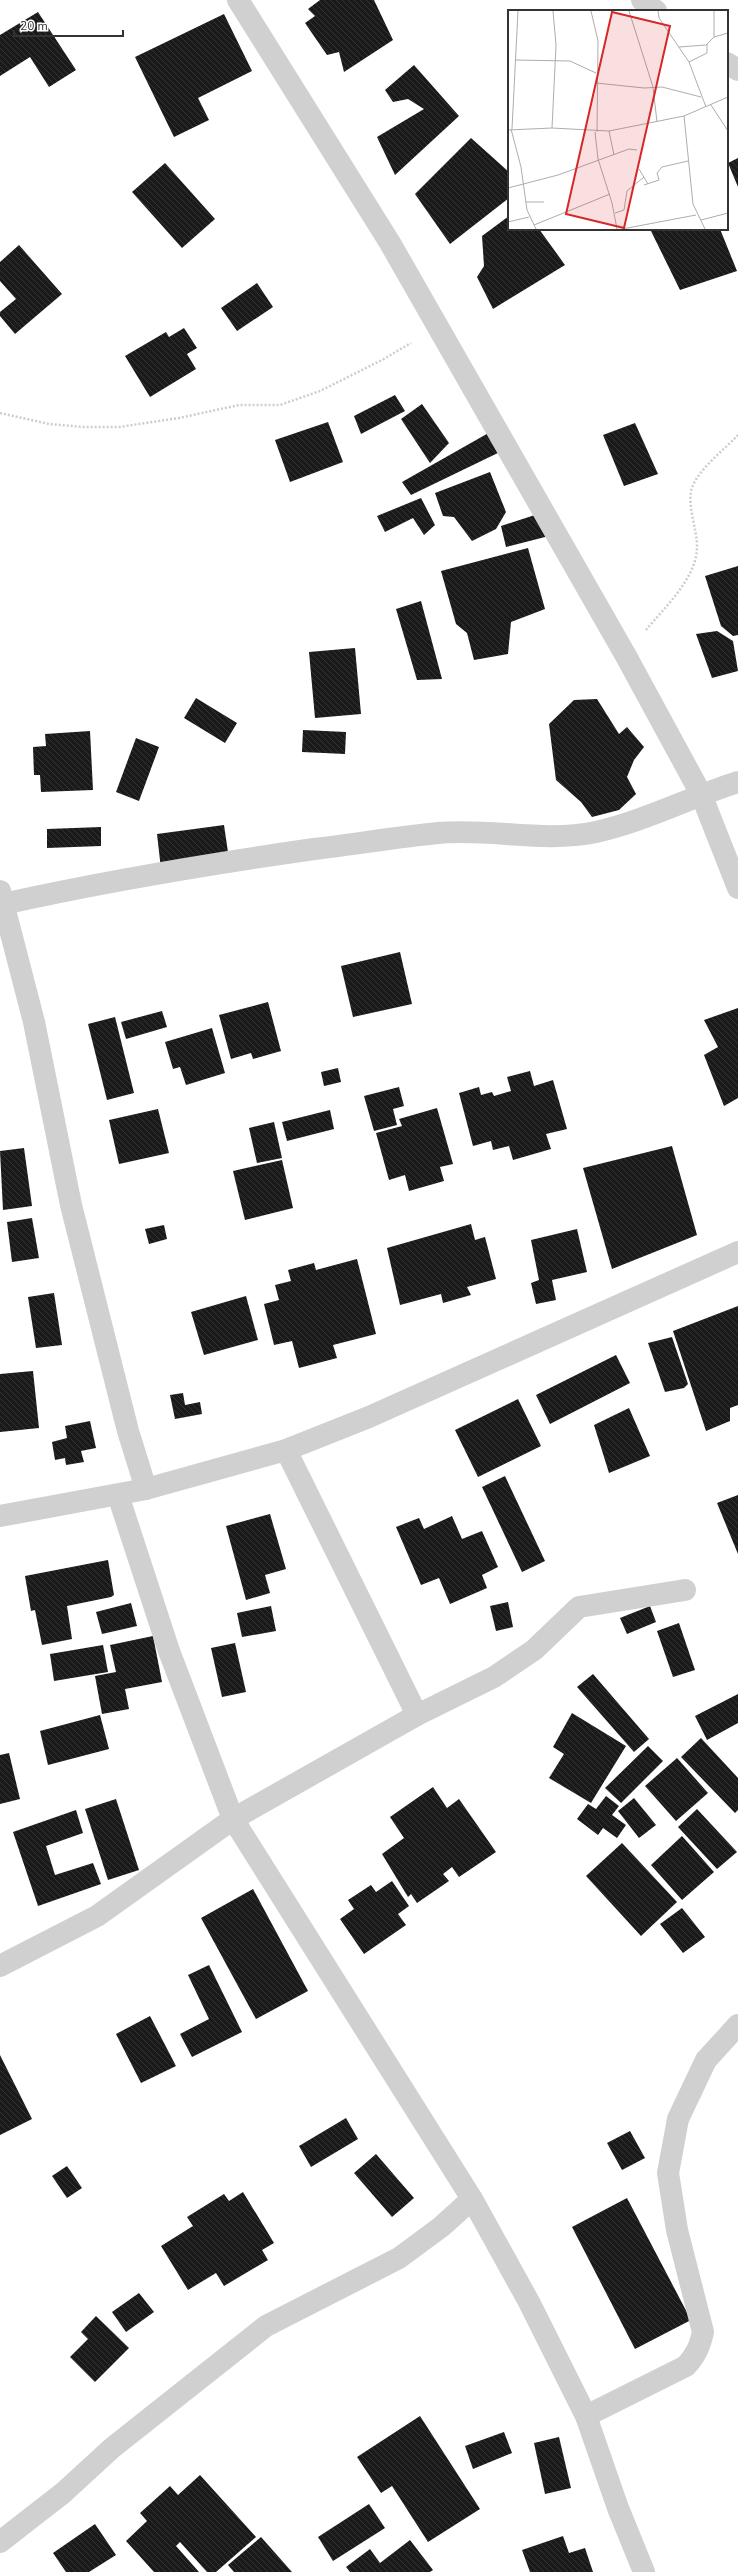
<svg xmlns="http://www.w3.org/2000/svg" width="738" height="2572" font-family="'Nunito Sans',sans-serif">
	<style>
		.building { fill: url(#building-back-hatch) }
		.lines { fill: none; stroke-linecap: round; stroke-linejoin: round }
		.path { stroke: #cdcdcd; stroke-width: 2.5; stroke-dasharray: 2 2; stroke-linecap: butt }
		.minor { stroke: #d0d0d0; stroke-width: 22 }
		.inset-road { fill: none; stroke: #adadad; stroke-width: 1 }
		.view { fill: #d62828; fill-opacity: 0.15; stroke: #d62828; stroke-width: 2 }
		.inset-edge { fill: none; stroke: #333; stroke-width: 2 }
	</style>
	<defs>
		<pattern id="building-back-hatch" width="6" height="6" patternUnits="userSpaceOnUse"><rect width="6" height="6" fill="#1a1a1a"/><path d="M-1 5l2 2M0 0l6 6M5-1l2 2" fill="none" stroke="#333"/></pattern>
	</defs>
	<rect width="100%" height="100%" fill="#fff"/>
	<g class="building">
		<path d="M320,0H374L393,40L344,72L339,52L327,55L305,23L315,16L308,9Z"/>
		<path d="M38,12L76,70L49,87L30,57L0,76V35Z"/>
		<path d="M224,14L252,71L198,98L209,120L174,137L135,57Z"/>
		<path d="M414,65L459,116L395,175L377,137L424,109L408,99L393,102L385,90Z"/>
		<path d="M471,138L509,172V198L450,244L415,194Z"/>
		<path d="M738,158V187L728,163Z"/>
		<path d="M165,163L215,219L182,248L132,192Z"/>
		<path d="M509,216V229H539L565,265L493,309L477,277L484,266L482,236Z"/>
		<path d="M650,229H720L737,271L680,290Z"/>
		<path d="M19,245L62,294L15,334L0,316V312L16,299L0,281V262Z"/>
		<path d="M257,283L273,307L237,331L221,308Z"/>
		<path d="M184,328L197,348L187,354L196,369L150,397L125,356L166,332L169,337Z"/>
		<path d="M395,395L405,411L361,434L354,416Z"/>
		<path d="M422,404L449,443L430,463L401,419Z"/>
		<path d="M328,422L343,462L290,482L275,440Z"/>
		<path d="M635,423L658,474L624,486L603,435Z"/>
		<path d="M492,431L502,451L411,495L402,482Z"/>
		<path d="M490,472L506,512L496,529L472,541L454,517L443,516L435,493Z"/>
		<path d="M421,498L435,525L424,535L413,518L385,532L377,516Z"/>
		<path d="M541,513L549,536L506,547L501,526Z"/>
		<path d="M528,548L545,609L511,622L508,654L474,660L467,633L456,624L441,571Z"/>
		<path d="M738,566V635L733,636L721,626L705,576Z"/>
		<path d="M421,601L442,679L417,680L396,609Z"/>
		<path d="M717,631L733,641L738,671L712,678L696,634Z"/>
		<path d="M355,648L361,714L315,718L309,652Z"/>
		<path d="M196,698L237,723L225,743L184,718Z"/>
		<path d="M597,699L619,734L627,727L644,747L634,760L627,777L636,794L619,810L592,817L581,802L556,780L549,724L574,700Z"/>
		<path d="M303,730L346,732L345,754L302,752Z"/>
		<path d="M90,731L93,790L41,792L40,775H34L33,747L46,746L45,734Z"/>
		<path d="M136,738L159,747L139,801L116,792Z"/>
		<path d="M224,825L229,859L161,869L157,834Z"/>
		<path d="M101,827V846L47,848V829Z"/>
		<path d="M400,952L412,1004L353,1017L341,966Z"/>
		<path d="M268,1002L281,1051L253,1059L251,1053L231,1059L219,1015Z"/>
		<path d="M738,1008V1098L724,1106L704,1055L718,1047L704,1020Z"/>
		<path d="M162,1011L167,1027L126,1039L121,1022Z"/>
		<path d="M115,1017L134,1093L107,1100L88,1024Z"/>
		<path d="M212,1028L225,1073L186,1085L180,1067L173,1069L165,1042Z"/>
		<path d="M338,1068L341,1082L324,1086L321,1072Z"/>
		<path d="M530,1071L534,1086L553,1080L567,1129L546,1134L551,1149L513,1160L509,1146L493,1150L491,1141L473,1146L459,1093L479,1087L481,1095L492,1092L494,1096L511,1091L507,1077Z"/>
		<path d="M399,1087L404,1106L393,1109L397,1125L374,1131L364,1096Z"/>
		<path d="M437,1108L453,1164L440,1167L444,1181L409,1191L405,1175L389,1180L376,1133L402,1126L399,1119Z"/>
		<path d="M158,1109L169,1153L119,1164L109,1120Z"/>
		<path d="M330,1110L334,1129L287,1141L282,1122Z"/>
		<path d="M274,1122L282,1158L257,1163L249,1128Z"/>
		<path d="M672,1146L697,1235L612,1269L583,1168Z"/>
		<path d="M24,1148L32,1206L3,1210L0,1151Z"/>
		<path d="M282,1160L293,1208L245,1220L233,1171Z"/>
		<path d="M32,1218L39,1258L12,1262L7,1222Z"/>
		<path d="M471,1224L475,1240L485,1237L496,1279L467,1287L471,1295L443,1303L441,1294L400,1305L387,1248Z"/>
		<path d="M164,1225L167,1239L149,1244L145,1229Z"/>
		<path d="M577,1229L587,1272L552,1280L556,1300L536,1304L531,1283L539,1280L531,1240Z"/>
		<path d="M357,1259L376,1334L333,1345L337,1358L299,1368L292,1341L274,1345L264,1304L279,1300L275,1285L291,1281L288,1270L314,1263L316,1270Z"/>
		<path d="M54,1293L62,1345L36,1348L28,1297Z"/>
		<path d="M246,1296L258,1340L204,1355L191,1312Z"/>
		<path d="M738,1306V1405L730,1408V1421L706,1431L673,1331Z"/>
		<path d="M672,1337L688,1384L684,1388L665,1392L648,1343Z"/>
		<path d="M616,1355L630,1383L550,1424L536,1395Z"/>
		<path d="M33,1371L39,1428L0,1432V1374Z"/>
		<path d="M183,1393L185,1405L200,1402L202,1414L175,1419L170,1395Z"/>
		<path d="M518,1399L541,1446L478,1477L455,1430Z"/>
		<path d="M629,1408L650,1456L609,1473L594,1425Z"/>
		<path d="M90,1421L96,1448L81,1451L84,1462L66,1465L65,1458L55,1460L52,1442L67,1438L65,1426Z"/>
		<path d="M505,1476L545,1561L522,1572L482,1487Z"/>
		<path d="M738,1495V1554L717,1503Z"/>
		<path d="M270,1514L286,1569L265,1575L270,1593L246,1600L226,1526Z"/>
		<path d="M452,1516L462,1539L482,1531L498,1567L482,1575L487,1588L450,1604L439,1578L421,1585L396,1527L419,1518L424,1529Z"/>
		<path d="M108,1560L114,1595L111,1597L67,1606L72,1639L42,1645L35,1610L31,1611L25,1576Z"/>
		<path d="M508,1602L513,1627L496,1631L490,1606Z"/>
		<path d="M131,1603L137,1626L102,1634L96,1612Z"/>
		<path d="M271,1606L276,1631L242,1637L237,1613Z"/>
		<path d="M650,1606L656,1622L627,1634L620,1618Z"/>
		<path d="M679,1623L695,1670L673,1677L657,1631Z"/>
		<path d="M153,1636L162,1682L125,1689L129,1709L102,1714L95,1676L116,1672L110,1645Z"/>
		<path d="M235,1643L246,1692L222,1697L211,1648Z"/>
		<path d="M103,1645L108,1672L54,1681L50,1654Z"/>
		<path d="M593,1674L649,1739L634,1752L577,1687Z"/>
		<path d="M738,1694V1723L707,1740L695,1716Z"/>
		<path d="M572,1713L626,1746L591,1803L549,1778L564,1754L553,1747Z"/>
		<path d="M100,1715L109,1749L48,1765L40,1731Z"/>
		<path d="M701,1738L738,1778V1810L735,1813L681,1757Z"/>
		<path d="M648,1746L663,1761L621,1803L605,1788Z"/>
		<path d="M9,1753L20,1799L0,1804V1755Z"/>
		<path d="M677,1758L708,1793L676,1821L645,1786Z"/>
		<path d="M433,1787L447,1808L459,1799L496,1852L459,1877L452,1867L443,1874L449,1881L417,1903L411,1894L408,1897L382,1854L404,1838L390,1817Z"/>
		<path d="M606,1796L619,1806L612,1815L626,1825L617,1838L603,1828L598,1835L577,1819L588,1804L596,1809Z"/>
		<path d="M634,1798L656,1825L639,1838L618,1811Z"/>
		<path d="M116,1799L139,1870L108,1880L85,1809Z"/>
		<path d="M697,1809L737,1852L717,1869L678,1827Z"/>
		<path d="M76,1810L83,1833L46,1846L55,1875L93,1863L101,1884L38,1906L13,1832Z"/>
		<path d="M682,1836L714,1872L682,1900L651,1865Z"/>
		<path d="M622,1843L677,1902L641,1936L586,1876Z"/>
		<path d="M392,1881L409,1906L398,1914L406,1925L364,1954L340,1919L354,1909L348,1900L371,1885L376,1892Z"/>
		<path d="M253,1889L308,1991L256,2019L201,1918Z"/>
		<path d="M682,1908L705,1937L683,1953L660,1924Z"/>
		<path d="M209,1965L242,2032L192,2057L180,2034L209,2019L188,1975Z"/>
		<path d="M150,2016L176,2066L141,2083L116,2034Z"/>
		<path d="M0,2055L32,2119L0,2135Z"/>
		<path d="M346,2118L358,2139L311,2167L299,2146Z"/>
		<path d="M630,2131L645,2158L622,2170L607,2143Z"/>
		<path d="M376,2154L414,2198L392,2217L354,2173Z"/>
		<path d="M67,2166L82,2188L67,2198L52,2176Z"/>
		<path d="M243,2192L274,2243L262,2250L268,2260L224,2286L216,2273L188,2290L161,2246L193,2226L187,2217L224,2194L229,2201Z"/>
		<path d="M627,2198L691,2320L635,2349L572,2227Z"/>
		<path d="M139,2293L154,2312L126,2332L112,2312Z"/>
		<path d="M96,2316L129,2348L95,2382L70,2357L88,2339L81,2332Z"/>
		<path d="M420,2416L480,2509L428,2542L392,2486L381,2493L357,2457Z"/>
		<path d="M504,2432L512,2453L473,2469L465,2446Z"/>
		<path d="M559,2437L571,2488L545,2494L534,2443Z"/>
		<path d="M200,2475L256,2537L216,2572H207L180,2542L176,2546L199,2572H154L126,2541L147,2521L140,2513L170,2486L178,2495Z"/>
		<path d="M369,2504L385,2528L333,2561L318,2537Z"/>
		<path d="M95,2524L116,2555L89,2572H66L53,2553Z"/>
		<path d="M563,2536L569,2553L585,2548L593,2572H530L522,2550Z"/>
		<path d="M261,2537L292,2572H234L228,2565Z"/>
		<path d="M410,2540L433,2570L430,2572H350L346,2567L370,2549L380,2563Z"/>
	</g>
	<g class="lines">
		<g class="path">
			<path d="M0,413L49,424L84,427H119L179,418L239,405H280L320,391L382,360L411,343"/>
			<path d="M646,630C664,608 696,579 697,548C698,531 685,501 693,485C703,465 723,451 738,435"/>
		</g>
		<g class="minor">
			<path d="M238,0L390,243L626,656L701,794L738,888"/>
			<path d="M642,0L656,11"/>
			<path d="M727,63L738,70"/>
			<path d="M0,891L34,1022L71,1205L128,1431L146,1489"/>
			<path d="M3,904C106,881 209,864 314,849C356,844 397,837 438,833C491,828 543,843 596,832C645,821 691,797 738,782"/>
			<path d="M286,1450L417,1715"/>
			<path d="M118,1495L169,1651L233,1819L472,2199L529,2302L586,2416L618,2508L644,2572"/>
			<path d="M0,1516L146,1489L286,1450L369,1417L738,1252"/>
			<path d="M0,1966L97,1916L233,1819L417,1715L494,1677L534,1650L579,1607L685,1590"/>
			<path d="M586,2416L686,2366C696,2355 700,2346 703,2332L677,2230L668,2173L678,2119L706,2060L738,2025"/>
			<path d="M0,2542L63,2493L112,2448L266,2326L399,2258L441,2227L472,2199"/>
		</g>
	</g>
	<g transform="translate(508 10)">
		<rect width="220" height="220" fill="#fff"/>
		<path class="inset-road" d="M83,1L90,31L89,122M121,1L145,77L149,112M150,1L151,8L181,52L198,97M206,27V1M171,37L198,35L206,27L220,23M7,50L62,51L88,63M181,52L199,43V34M88,73L136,78L154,77L193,87M203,95L220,121M176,106L185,194L197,219M44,118L48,35L45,1M3,119L13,157L19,200L28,219M4,119L10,1M0,120L44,118L101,121L176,106L220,87M101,121L106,145M87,122L90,149L104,193L109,219M131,159L140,174M136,175L151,170L149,163L154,157L180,151M0,178L50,165L121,139L129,140M18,192H36M107,203L116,200L119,181L136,167M193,210L220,203M0,212L21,207M26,215L102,184M114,219L188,205"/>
		<path class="view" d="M104,2L162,16L116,218L58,204Z"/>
		<rect width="220" height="220" class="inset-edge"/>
	</g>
	<path d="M14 30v6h109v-6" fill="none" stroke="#333333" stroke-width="2"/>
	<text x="20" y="30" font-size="12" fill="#333333" stroke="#ffffff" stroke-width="3" paint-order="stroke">20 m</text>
</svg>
